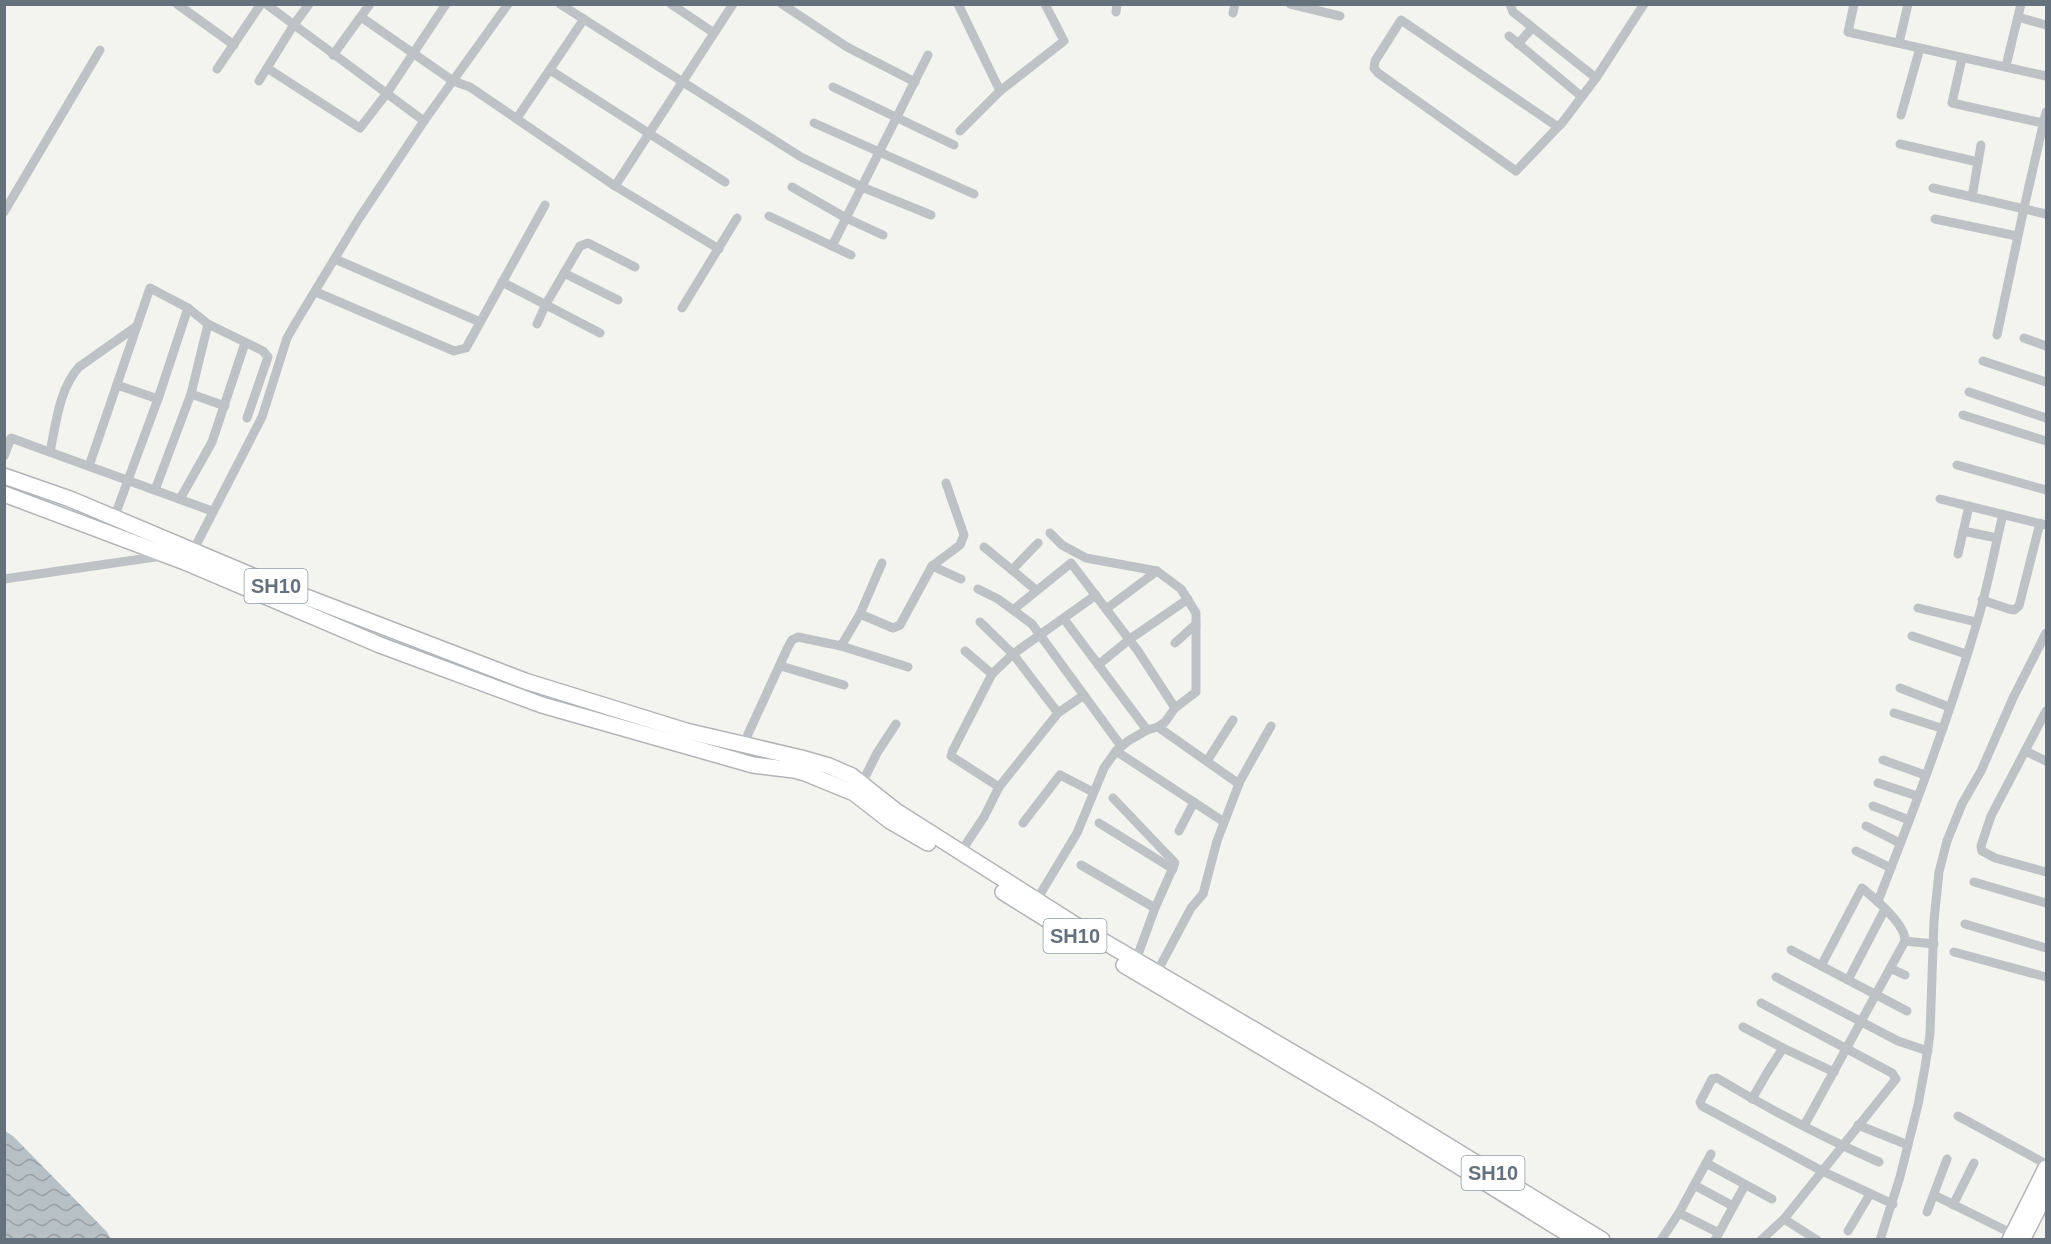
<svg xmlns="http://www.w3.org/2000/svg" width="2051" height="1244" font-family="Helvetica,sans-serif">
	<style>
		.water { fill: url(#water-waves) }
		.lines { fill: none; stroke-linecap: round; stroke-linejoin: round }
		.primary-casing { stroke: #b2b5b8; stroke-width: 18 }
		.street { stroke: #bfc2c5; stroke-width: 9 }
		.primary { stroke: #fff; stroke-width: 15 }
		.labels { text-anchor: middle; dominant-baseline: central; stroke-width: 6; stroke-linejoin: round; paint-order: stroke }
		.shield { fill: #fff; stroke: #939ca5; stroke-width: 1.5 }
		.shield-label { font-size: 20px; font-weight: bold; fill: #65727e }
	</style>
	<defs>
		<pattern id="water-waves" width="16" height="10" patternUnits="userSpaceOnUse" patternTransform="scale(1.5)"><rect width="16" height="10" fill="#b7c0c5"/><path d="M0 5q4-4 8 0t8 0" fill="none" stroke="#98a0a5"/></pattern>
	</defs>
	<rect width="100%" height="100%" fill="#f3f3f0"/>
	<path class="water" d="M5,1131L13,1136L107,1232L111,1239H5Z"/>
	<g class="lines">
		<g class="primary-casing">
			<g id="primary">
				<path d="M4,476L70,499L272,584L525,681L686,731L801,758L829,766L852,776L896,811L1074,924L1360,1092L1602,1240"/>
				<path d="M4,494L185,562L380,645L542,705L753,765L794,770L805,773L854,793L890,821L928,843"/>
				<path d="M1003,892L1072,935"/>
				<path d="M1124,965L1381,1118L1578,1240"/>
				<path d="M2010,1240L2046,1168"/>
				<path d="M2022,1240L2046,1193"/>
			</g>
		</g>
		<g class="street">
			<path d="M177,4L234,45"/>
			<path d="M266,4L424,121"/>
			<path d="M560,4L801,157L862,187L931,215"/>
			<path d="M671,4L714,33"/>
			<path d="M782,4L847,47L915,82"/>
			<path d="M958,4L1000,91"/>
			<path d="M1290,4L1340,16"/>
			<path d="M1510,4L1513,12L1596,78"/>
			<path d="M1854,4L1848,32L2046,76"/>
			<path d="M1116,12L1117,4"/>
			<path d="M1233,13L1235,4"/>
			<path d="M361,17L453,81L470,87L615,186L719,249"/>
			<path d="M2018,17L2046,25"/>
			<path d="M1509,36L1581,96"/>
			<path d="M1899,43L1908,4"/>
			<path d="M1518,44L1532,28"/>
			<path d="M333,55L370,4"/>
			<path d="M1962,58L1952,103L2043,123"/>
			<path d="M2006,66L2021,4"/>
			<path d="M267,68L360,128L387,93L446,4"/>
			<path d="M217,69L261,4"/>
			<path d="M550,70L725,182"/>
			<path d="M259,81L293,26L309,4"/>
			<path d="M833,87L954,145"/>
			<path d="M1901,115L1920,48"/>
			<path d="M517,118L584,19"/>
			<path d="M814,123L974,194"/>
			<path d="M1558,127L1401,20L1375,61L1374,68L1378,73L1516,171L1558,127L1562,123L1596,78L1644,4"/>
			<path d="M960,131L1000,91L1064,41L1045,4"/>
			<path d="M1900,144L1978,162"/>
			<path d="M615,186L733,4"/>
			<path d="M792,187L846,218L883,235"/>
			<path d="M1933,188L2046,214"/>
			<path d="M1972,197L1981,145"/>
			<path d="M4,212L100,50"/>
			<path d="M769,216L851,255"/>
			<path d="M1935,219L2017,236"/>
			<path d="M832,246L928,55"/>
			<path d="M335,259L480,322"/>
			<path d="M564,273L618,300"/>
			<path d="M502,282L600,333"/>
			<path d="M316,292L454,351L466,348L545,205"/>
			<path d="M682,308L737,218"/>
			<path d="M537,324L546,304L580,246L588,243L635,267"/>
			<path d="M1997,335L2024,208L2046,112"/>
			<path d="M2024,338L2046,346"/>
			<path d="M1983,361L2046,382"/>
			<path d="M117,385L158,399"/>
			<path d="M1969,392L2046,418"/>
			<path d="M191,394L225,406"/>
			<path d="M1963,415L2046,441"/>
			<path d="M50,452C56,424 59,389 79,367L137,326"/>
			<path d="M4,456L11,438L212,511"/>
			<path d="M1957,465L2046,490"/>
			<path d="M89,466L150,288L188,308L208,324L263,351L268,357L247,418"/>
			<path d="M155,490L191,394L208,324"/>
			<path d="M180,499L212,442L245,343"/>
			<path d="M1940,499L2046,525"/>
			<path d="M114,518L158,399L188,308"/>
			<path d="M1963,531L1997,538"/>
			<path d="M984,547L1012,570"/>
			<path d="M193,551L262,417L287,338L295,324L358,220L424,121L508,4"/>
			<path d="M1958,554L1969,506"/>
			<path d="M932,566L960,545L964,535L946,483"/>
			<path d="M4,579L162,556"/>
			<path d="M978,589L998,599L1032,624L1121,746"/>
			<path d="M1036,590L1012,570L1038,543"/>
			<path d="M1982,600L2009,609L2014,610L2019,606L2040,523"/>
			<path d="M1918,608L1976,622"/>
			<path d="M1106,609L1157,571"/>
			<path d="M1013,610L1071,563L1138,651L1175,708"/>
			<path d="M860,614L893,628L900,625L932,566L961,579"/>
			<path d="M1064,619L1147,730"/>
			<path d="M980,622L1013,654L1058,713L1084,695"/>
			<path d="M1912,636L1966,654"/>
			<path d="M1175,643L1196,624"/>
			<path d="M841,646L860,614L882,563"/>
			<path d="M965,651L992,674L1013,654L1096,595"/>
			<path d="M1098,665L1130,639L1188,599"/>
			<path d="M781,666L844,685"/>
			<path d="M1900,688L1949,707"/>
			<path d="M2046,711L1991,816L1981,846L1982,851L1995,858L2046,872"/>
			<path d="M1894,713L1941,728"/>
			<path d="M1158,727L1239,784"/>
			<path d="M743,745L788,647L792,640L798,637L841,646L908,667"/>
			<path d="M1116,751L1224,822"/>
			<path d="M2025,751L2046,761"/>
			<path d="M952,752L992,674"/>
			<path d="M951,756L999,787"/>
			<path d="M1883,760L1925,775"/>
			<path d="M1207,761L1233,720"/>
			<path d="M862,783L877,753L896,724"/>
			<path d="M1878,783L1917,796"/>
			<path d="M1113,798L1175,863L1155,908L1136,960"/>
			<path d="M1873,806L1909,820"/>
			<path d="M1023,823L1060,775L1093,792"/>
			<path d="M1099,823L1173,869"/>
			<path d="M1866,826L1900,843"/>
			<path d="M1179,831L1194,802"/>
			<path d="M1856,851L1891,868"/>
			<path d="M960,853L984,817L999,787L1058,713"/>
			<path d="M1081,865L1155,908"/>
			<path d="M1974,882L2046,903"/>
			<path d="M1036,901L1077,833L1104,768L1116,751L1128,741L1147,730L1158,727L1165,722L1175,708L1196,692V613L1181,589L1157,571L1086,558L1062,545L1050,533"/>
			<path d="M1878,901C1915,807 1952,710 1980,612C1989,580 1995,547 2003,514"/>
			<path d="M1965,924L2046,948"/>
			<path d="M1905,941L1934,944"/>
			<path d="M1791,950L1907,1011"/>
			<path d="M1954,952L2046,977"/>
			<path d="M1890,968L1905,975"/>
			<path d="M1157,972L1191,908L1203,894L1217,841L1240,781L1271,726"/>
			<path d="M1776,977L1898,1041L1928,1051"/>
			<path d="M1848,980L1885,909"/>
			<path d="M1743,1027L1783,1048L1834,1072"/>
			<path d="M1752,1099L1767,1073L1783,1048"/>
			<path d="M1958,1116L2046,1164"/>
			<path d="M1858,1125L1908,1145"/>
			<path d="M1804,1126L1905,941C1906,924 1875,899 1862,888L1821,966"/>
			<path d="M1879,1162C1823,1138 1769,1109 1717,1078L1712,1079L1700,1102L1702,1106L1822,1171L1893,1204"/>
			<path d="M1706,1163L1772,1199"/>
			<path d="M1694,1185L1733,1206"/>
			<path d="M1934,1195L2015,1235"/>
			<path d="M1953,1205L1974,1163"/>
			<path d="M1927,1212L1947,1159"/>
			<path d="M1679,1213L1719,1233"/>
			<path d="M1784,1219L1817,1240"/>
			<path d="M1848,1231L1870,1194"/>
			<path d="M1661,1240L1679,1213L1711,1154"/>
			<path d="M1715,1240L1745,1185"/>
			<path d="M1761,1240L1784,1219L1896,1079L1892,1073L1761,1003"/>
			<path d="M1880,1240L1900,1177L1918,1105L1925,1067L1930,1034L1934,920L1939,872L1947,841L1962,804L1981,771L2013,698L2046,633"/>
		</g>
		<use href="#primary" class="primary"/>
	</g>
	<g class="labels">
		<g class="shield">
			<rect x="244.5" y="569" width="63" height="34" rx="4.5"/>
			<rect x="1043.5" y="919" width="63" height="34" rx="4.5"/>
			<rect x="1461.5" y="1156" width="63" height="34" rx="4.5"/>
		</g>
		<g class="shield-label">
			<text x="276" y="586">SH10</text>
			<text x="1075" y="936">SH10</text>
			<text x="1493" y="1173">SH10</text>
		</g>
	</g>
	<rect width="2051" height="1244" fill="none" stroke="#65727e" stroke-width="12"/>
</svg>
